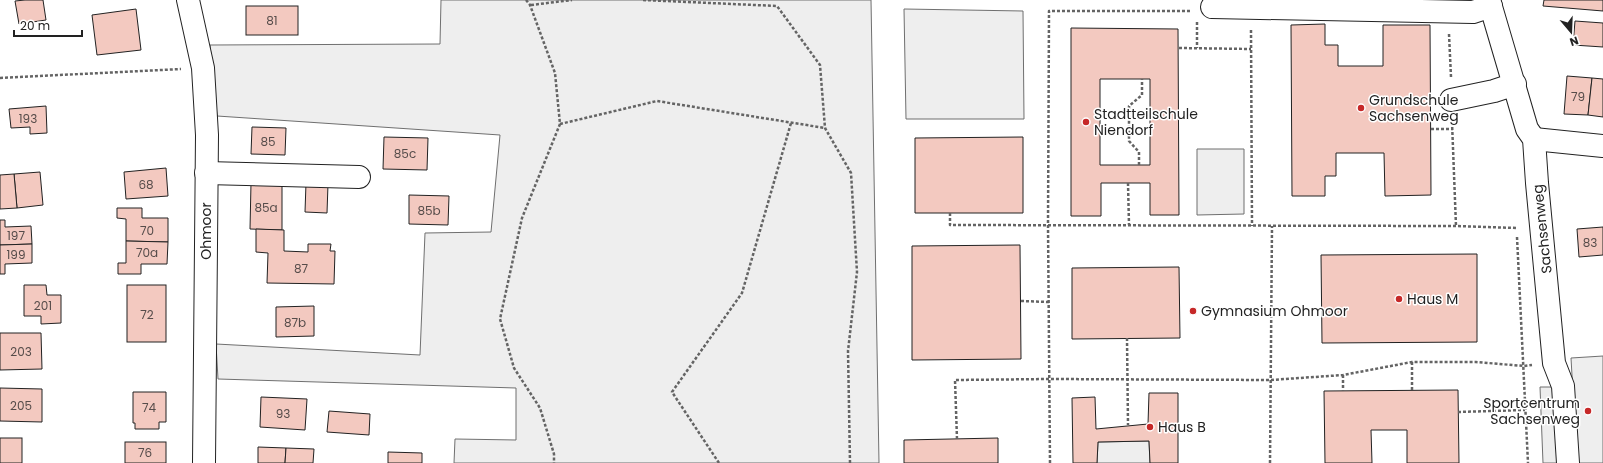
<svg xmlns="http://www.w3.org/2000/svg" width="1603" height="463" font-family="Poppins,sans-serif">
	<style>
		.green { fill: #eee; stroke: #6f6f6f }
		.parking { fill: #ededed; stroke: #6f6f6f }
		.building { fill: #f3c9c0; stroke: #222; fill-rule: evenodd }
		.lines { fill: none; stroke-linecap: round; stroke-linejoin: round }
		.minor-casing { stroke: #222; stroke-width: 24 }
		.path { stroke: #646464; stroke-width: 2.5; stroke-dasharray: 3 2; stroke-linecap: butt }
		.minor { stroke: #fff; stroke-width: 22 }
		.poi-dot { fill: #c62828; stroke: #fff; stroke-width: 1.5 }
		.labels { text-anchor: middle; dominant-baseline: central; stroke-width: 3; stroke-linejoin: round; paint-order: stroke }
		.number-label { font-size: 12px; fill: #564c4a }
		.poi-label { font-size: 14px; fill: #222; stroke: #fff; text-anchor: start }
		.street-label { font-size: 14px; fill: #222; stroke: #fff }
	</style>
	<rect width="100%" height="100%" fill="#fff"/>
	<g class="green">
		<path d="M441,0H871L879,463H454L455,439L516,440V388L218,379L216,344L420,355L425,233L491,232L500,135L217,116L210,45L440,44Z"/>
		<path d="M904,9L1023,11L1024,119H906Z"/>
		<path d="M1197,149H1244V214L1197,215Z"/>
		<path d="M1603,356V463H1577L1571,358Z"/>
		<path d="M1149,441L1150,463H1097L1098,442Z"/>
	</g>
	<path class="parking" d="M1540,387H1554L1558,463H1543Z"/>
	<g class="building">
		<path d="M25,0H43L46,20L19,24L15,1Z"/>
		<path d="M1544,0H1603V11L1543,6Z"/>
		<rect x="246" y="6" width="52" height="29"/>
		<path d="M136,9L141,50L97,55L92,15Z"/>
		<path d="M1575,21L1603,23V47L1573,45Z"/>
		<path d="M1325,24V45H1338V66H1383V25H1430L1431,195L1385,196L1384,153H1336V176H1325V196H1292L1291,25Z"/>
		<path d="M1071,28L1178,29L1179,215H1150V183H1101V216H1071ZM1100,79H1150V165H1100Z"/>
		<path d="M1567,76L1592,78L1588,115L1564,114Z"/>
		<path d="M1592,78L1603,79V117L1588,115Z"/>
		<path d="M46,106L47,133L30,134V127L11,128L9,109Z"/>
		<path d="M252,127L286,128L285,155L251,154Z"/>
		<path d="M384,137L428,138L427,170L383,169Z"/>
		<path d="M1023,137V213H915V138Z"/>
		<path d="M166,168L168,196L126,199L124,172Z"/>
		<path d="M40,172L43,205L17,208L14,174Z"/>
		<path d="M14,174L17,208L0,209V175Z"/>
		<path d="M251,183L282,184V230L250,229Z"/>
		<path d="M306,183L328,184L327,213L305,212Z"/>
		<path d="M409,195L449,196L448,225L409,224Z"/>
		<path d="M117,208H142V218H168V242L126,241V219L117,218Z"/>
		<path d="M0,220H5V227L31,226L32,244L0,245Z"/>
		<path d="M1603,227V255L1579,257L1577,229Z"/>
		<path d="M256,229L284,230V251L308,252V244H331L330,251H335L334,284L267,283L268,253L256,252Z"/>
		<path d="M126,241L168,242L167,264H141V274H118V263H126Z"/>
		<path d="M32,244V263L5,264V274H0V245Z"/>
		<path d="M1020,245L1021,359L912,360V246Z"/>
		<path d="M1477,254V342L1322,343L1321,255Z"/>
		<path d="M1179,267L1180,338L1072,339V268Z"/>
		<path d="M24,285H46L47,295H61V323L41,324V316H24Z"/>
		<rect x="127" y="285" width="39" height="57"/>
		<path d="M314,306V336L276,337V307Z"/>
		<path d="M0,333H41L42,369L0,370Z"/>
		<path d="M0,388L42,389V422L0,421Z"/>
		<path d="M1458,390L1459,463H1407V430H1371L1372,463H1325L1324,391Z"/>
		<path d="M133,392H166V422H159V429H135V423H133Z"/>
		<path d="M1149,393H1178V463H1150L1149,441L1098,442L1097,463H1073L1072,398L1095,397L1096,429L1148,424Z"/>
		<path d="M261,397L307,399L305,430L260,427Z"/>
		<path d="M329,411L370,414L369,435L327,432Z"/>
		<rect x="0" y="438" width="22" height="25"/>
		<path d="M998,438V463H904V440Z"/>
		<rect x="125" y="442" width="41" height="21"/>
		<path d="M258,447L286,448L285,463H258Z"/>
		<path d="M286,448L314,449L313,463H285Z"/>
		<path d="M388,452L422,453V463H388Z"/>
	</g>
	<g class="lines">
		<g class="minor-casing">
			<g id="minor">
				<path d="M188,0L203,68L207,135L204,463"/>
				<path d="M1489,0L1527,129L1534,139L1537,183L1554,363L1563,386L1568,463"/>
				<path d="M1212,7L1473,12L1491,6"/>
				<path d="M1451,100L1494,91L1515,84"/>
				<path d="M1534,139L1603,146"/>
				<path d="M206,173L359,177"/>
			</g>
		</g>
		<g class="path">
			<path d="M526,0L530,5L555,73L560,124L522,218L500,319L514,368L540,408L554,454V463"/>
			<path d="M643,0L777,6L820,65L825,128L851,173L857,272L848,351L850,463"/>
			<path d="M531,5L572,0"/>
			<path d="M1197,22V48"/>
			<path d="M1251,30L1252,226"/>
			<path d="M1449,34L1451,77"/>
			<path d="M1179,48L1251,49"/>
			<path d="M0,78L181,69"/>
			<path d="M1452,122L1456,226"/>
			<path d="M560,124L657,101L825,128"/>
			<path d="M1431,129H1453"/>
			<path d="M1139,165V152L1129,141V106L1142,95V79"/>
			<path d="M1128,183L1129,225"/>
			<path d="M950,213V225L1456,226L1517,228"/>
			<path d="M1517,237L1528,463"/>
			<path d="M1021,301L1049,302"/>
			<path d="M1127,338L1128,425"/>
			<path d="M1412,362V390"/>
			<path d="M1343,375V391"/>
			<path d="M1458,412L1525,410"/>
			<path d="M957,439L955,380L1050,379L1271,380L1343,375L1412,362H1476L1524,366L1532,365"/>
			<path d="M719,463L672,392L742,293L791,123"/>
			<path d="M1050,463L1048,225L1049,11H1191"/>
			<path d="M1270,463L1272,226"/>
		</g>
		<use href="#minor" class="minor"/>
	</g>
	<g class="poi-dot">
		<circle cx="1361" cy="108" r="4"/>
		<circle cx="1086" cy="122" r="4"/>
		<circle cx="1399" cy="299" r="4"/>
		<circle cx="1193" cy="311" r="4"/>
		<circle cx="1588" cy="411" r="4"/>
		<circle cx="1150" cy="427" r="4"/>
	</g>
	<g class="labels">
		<g class="number-label">
			<text x="272" y="20">81</text>
			<text x="1578" y="96">79</text>
			<text x="28" y="118">193</text>
			<text x="268" y="141">85</text>
			<text x="405" y="153">85c</text>
			<text x="146" y="184">68</text>
			<text x="266" y="207">85a</text>
			<text x="429" y="210">85b</text>
			<text x="147" y="230">70</text>
			<text x="16" y="235">197</text>
			<text x="1590" y="242">83</text>
			<text x="147" y="252">70a</text>
			<text x="16" y="254">199</text>
			<text x="301" y="268">87</text>
			<text x="43" y="305">201</text>
			<text x="147" y="314">72</text>
			<text x="295" y="322">87b</text>
			<text x="21" y="351">203</text>
			<text x="21" y="405">205</text>
			<text x="149" y="407">74</text>
			<text x="283" y="413">93</text>
			<text x="145" y="452">76</text>
		</g>
		<g class="poi-label">
			<text x="1369" y="100">Grundschule<tspan x="1369" dy="16">Sachsenweg</tspan></text>
			<text x="1094" y="114">Stadtteilschule<tspan x="1094" dy="16">Niendorf</tspan></text>
			<text x="1407" y="299">Haus M</text>
			<text x="1201" y="311">Gymnasium Ohmoor</text>
			<text x="1580" y="403" text-anchor="end">Sportcentrum<tspan x="1580" dy="16">Sachsenweg</tspan></text>
			<text x="1158" y="427">Haus B</text>
		</g>
		<g class="street-label">
			<text transform="translate(1542 229) rotate(-96)">Sachsenweg</text>
			<text transform="translate(206 231) rotate(-90)">Ohmoor</text>
		</g>
	</g>
	<g transform="translate(1571 32) rotate(161)" stroke="#ffffff" stroke-width="3" paint-order="stroke">
	<path d="M0-3L7 15L0 10L-7 15Z" fill="#222222"/>
	<text y="-6" font-size="11" font-weight="bold" text-anchor="middle" fill="#222222">N</text>
	</g>
	<path d="M14 30v6h68v-6" fill="none" stroke="#222222" stroke-width="2"/>
	<text x="20" y="30" font-size="12" fill="#222222" stroke="#ffffff" stroke-width="3" paint-order="stroke">20 m</text>
</svg>
